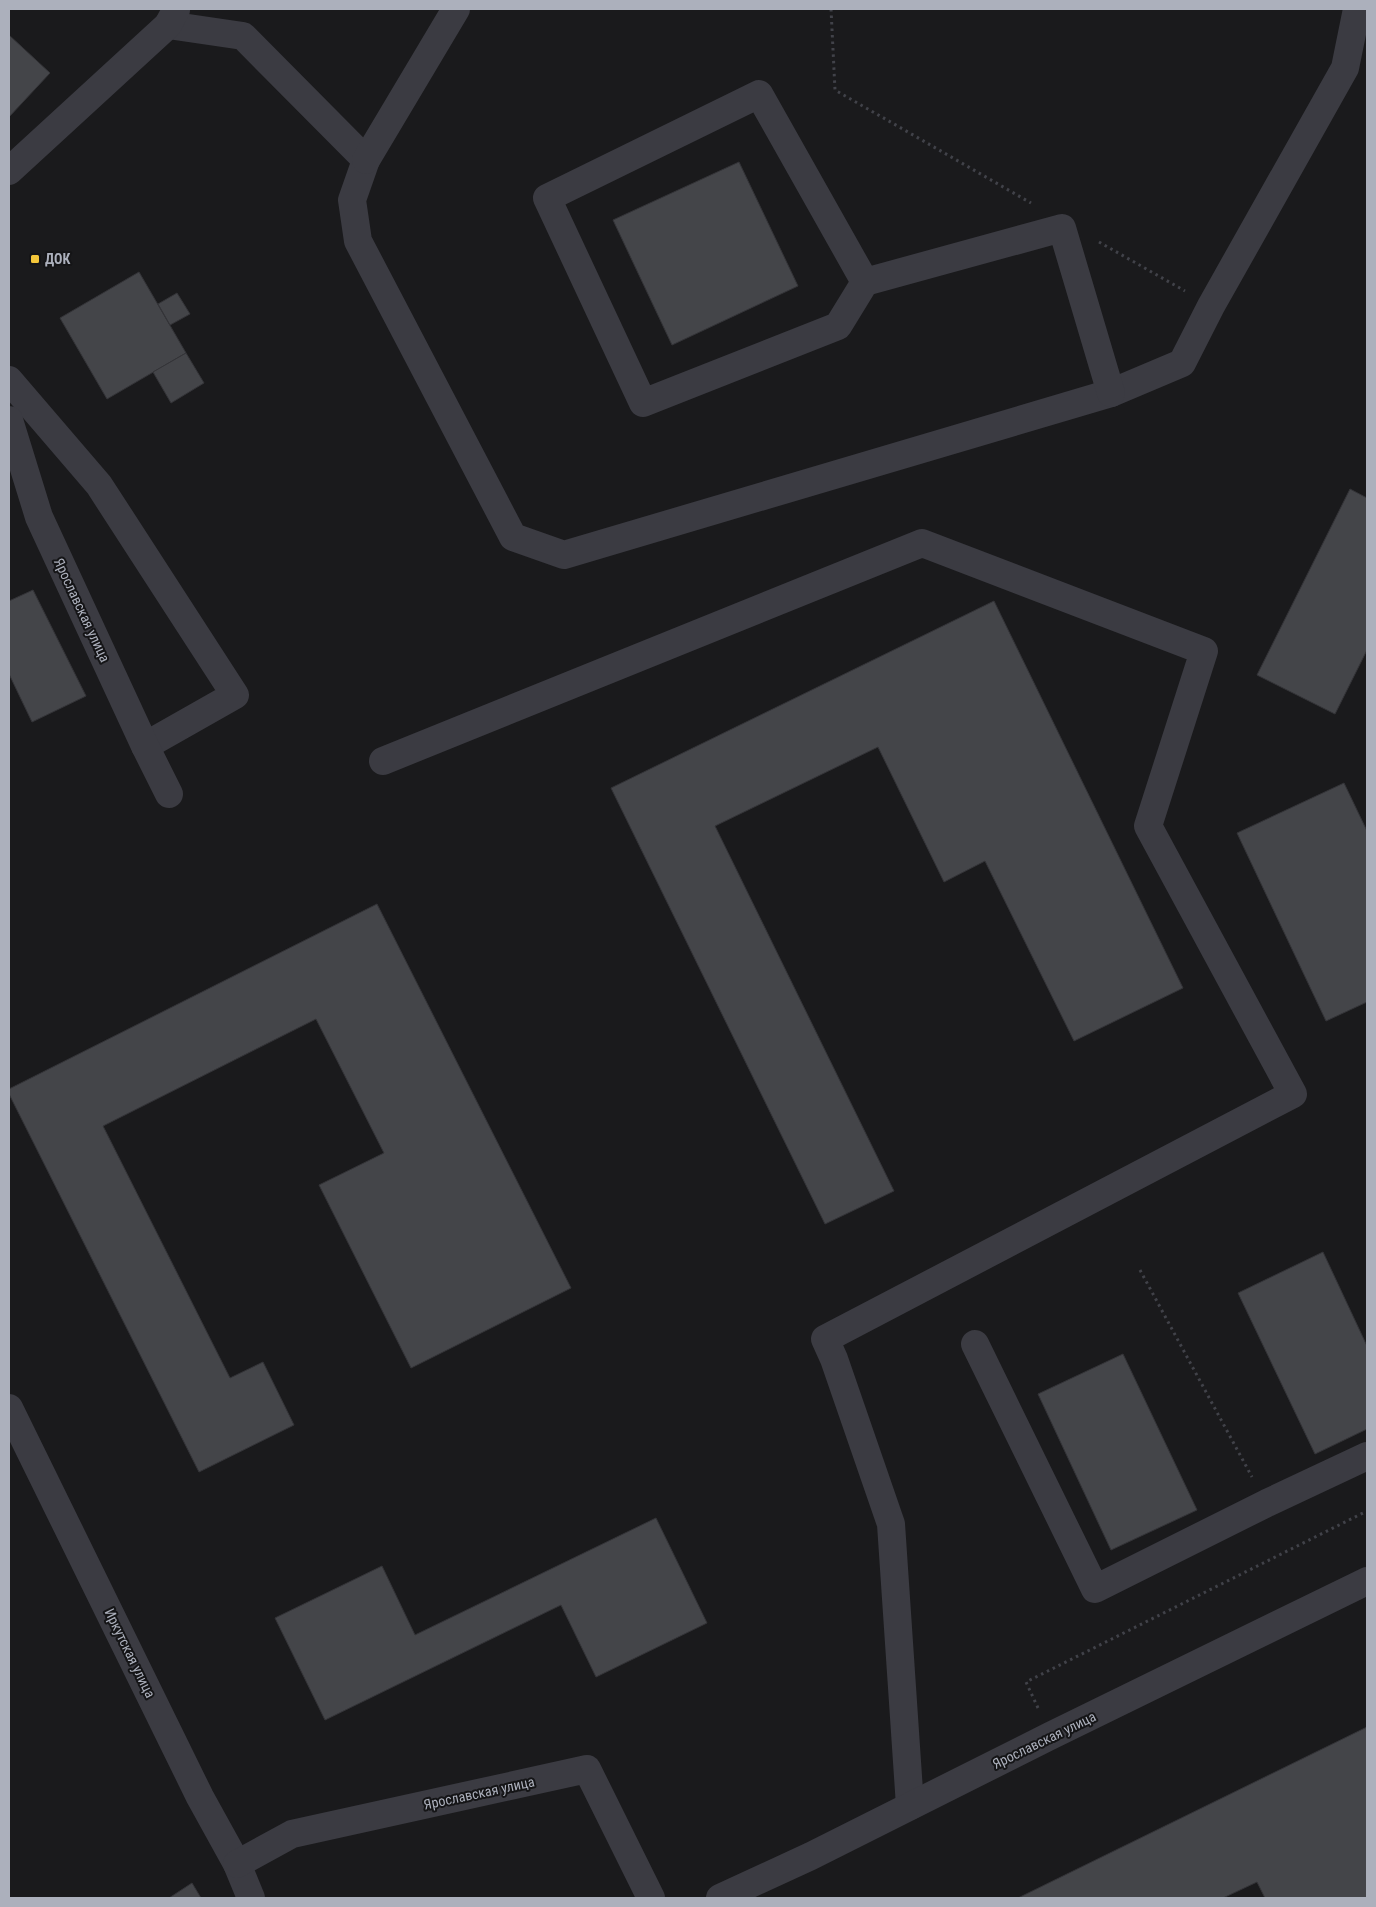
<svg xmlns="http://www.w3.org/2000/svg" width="1376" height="1907" font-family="'Roboto Condensed',sans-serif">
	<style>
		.building { fill: #444549; stroke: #343438 }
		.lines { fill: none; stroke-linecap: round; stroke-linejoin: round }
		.path { stroke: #414249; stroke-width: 3; stroke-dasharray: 2.5 4; stroke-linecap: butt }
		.minor { stroke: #3b3b42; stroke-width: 28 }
		.poi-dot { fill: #f4c63a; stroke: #151517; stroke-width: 2 }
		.labels { text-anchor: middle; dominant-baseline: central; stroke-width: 4; stroke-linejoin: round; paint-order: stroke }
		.poi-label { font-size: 14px; font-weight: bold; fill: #acb0bc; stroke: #151517; text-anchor: start }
		.street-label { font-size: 14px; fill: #acb0bc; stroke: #151517 }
	</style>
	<rect width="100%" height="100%" fill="#1a1a1c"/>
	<g class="building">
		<path d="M9,35L50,73L9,117Z"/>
		<path d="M739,162L798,286L672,345L613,220Z"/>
		<path d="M139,272L186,353L107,399L60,318Z"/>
		<path d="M177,293L190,314L170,325L158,304Z"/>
		<path d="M186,353L204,383L171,403L153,372Z"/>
		<path d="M1350,489L1367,498V650L1335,714L1257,675Z"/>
		<path d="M33,590L86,696L32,722L9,674V601Z"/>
		<path d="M994,601L1183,988L1074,1041L985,861L944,882L878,747L715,826L894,1191L825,1224L611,788Z"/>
		<path d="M1344,783L1367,831V1002L1326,1021L1237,833Z"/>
		<path d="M377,904L571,1288L411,1368L319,1185L384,1153L316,1019L302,1026L103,1126L230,1378L263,1362L294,1425L199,1472L9,1094V1089Z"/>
		<path d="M1323,1252L1367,1346V1429L1315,1454L1238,1293Z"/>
		<path d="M1123,1354L1197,1510L1111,1550L1038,1394Z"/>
		<path d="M656,1518L707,1623L596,1677L561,1605L325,1720L275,1618L382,1566L415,1635Z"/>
		<path d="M1367,1727V1898H1265L1257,1882L1223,1898H1018Z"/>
		<path d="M192,1883L201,1898H169Z"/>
	</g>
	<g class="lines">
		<g class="path">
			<path d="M831,9L835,90L1031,203"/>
			<path d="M1099,242L1185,291"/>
			<path d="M1140,1270L1252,1477"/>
			<path d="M1038,1708L1026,1682L1367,1511"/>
		</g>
		<g class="minor">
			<path d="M168,25L243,36L366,160L352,200L358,241L513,537L564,555L1111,393L1182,363L1211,306L1345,68L1357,9"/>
			<path d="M366,160L456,9"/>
			<path d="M9,171L168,25L176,10"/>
			<path d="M865,282L759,94L547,198L643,403L838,326L865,282L1062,228L1111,393"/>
			<path d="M9,380L99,485L235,695L145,746"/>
			<path d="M9,420L39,517L145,746L169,794"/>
			<path d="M383,761L922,543L1204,651L1148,826L1293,1094L825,1339L834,1359L891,1524L910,1806"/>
			<path d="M975,1344L1095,1589L1267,1503L1367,1456"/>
			<path d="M9,1408L200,1797L237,1864L251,1898"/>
			<path d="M237,1864L292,1834L587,1769L651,1898"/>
			<path d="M720,1898L811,1856L1050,1736L1367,1581"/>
		</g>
	</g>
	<rect class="poi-dot" x="30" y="254" width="10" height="10" rx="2.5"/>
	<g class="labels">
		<g class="poi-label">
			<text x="45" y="259">ДОК</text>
		</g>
		<g class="street-label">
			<text transform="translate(82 610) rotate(65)">Ярославская улица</text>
			<text transform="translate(130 1653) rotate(64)">Иркутская улица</text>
			<text transform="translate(1044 1740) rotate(-26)">Ярославская улица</text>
			<text transform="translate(479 1793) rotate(-12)">Ярославская улица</text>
		</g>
	</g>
	<rect width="1376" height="1907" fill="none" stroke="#acb0bc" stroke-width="20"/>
</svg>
